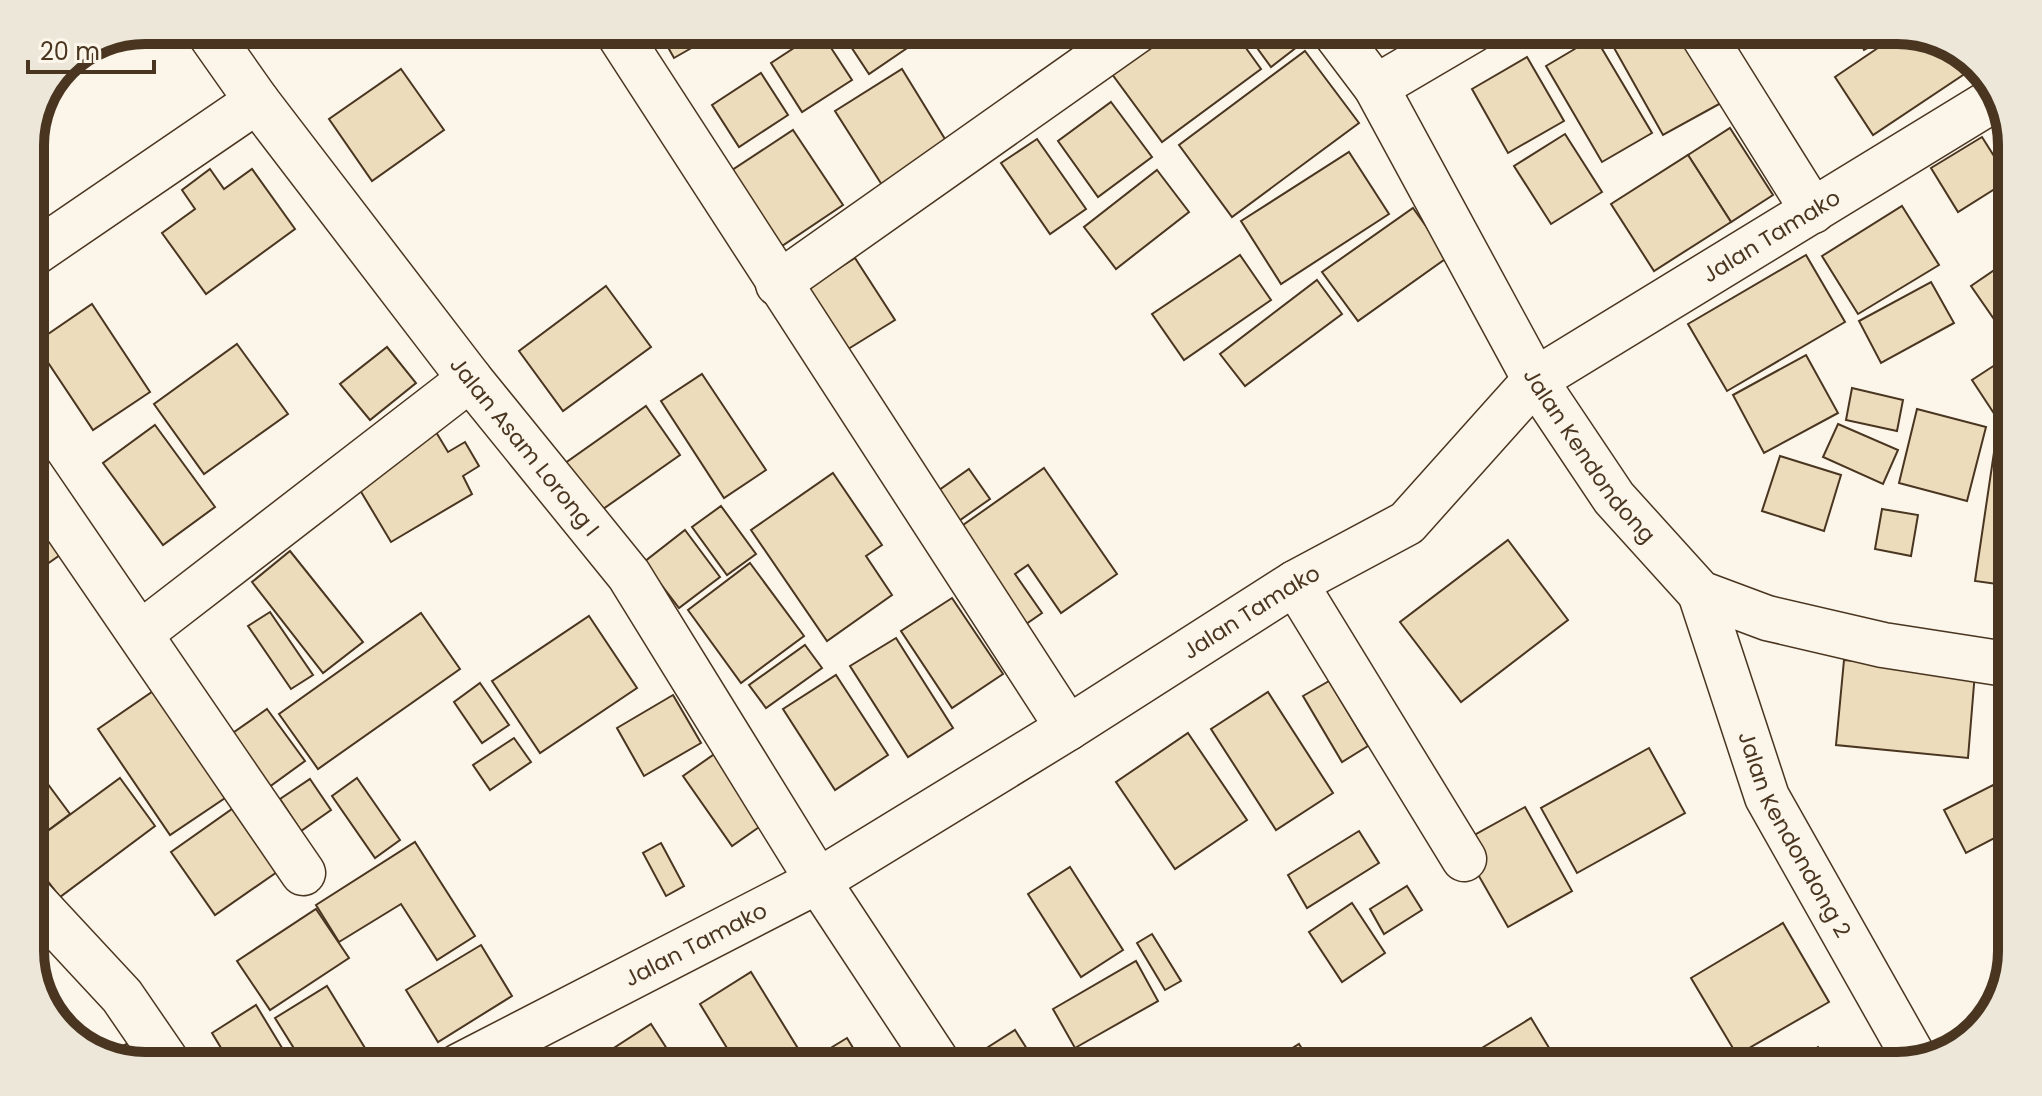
<svg xmlns="http://www.w3.org/2000/svg" width="2042" height="1096" font-family="Poppins,sans-serif">
	<style>
		.building { fill: #ecdcbc; stroke: #4a3520; stroke-width: 2 }
		.lines { fill: none; stroke-linecap: round; stroke-linejoin: round }
		.minor-casing { stroke: #4a3520; stroke-width: 47 }
		.minor { stroke: #fbf6e9; stroke-width: 44 }
		.labels { text-anchor: middle; dominant-baseline: central; stroke-width: 6; stroke-linejoin: round; paint-order: stroke }
		.street-label { font-size: 22px; fill: #4a3520; stroke: #fbf6e9 }
		.rim { fill: none; stroke: #4a3520; stroke-width: 10 }
	</style>
	<rect width="100%" height="100%" fill="#fbf6e9"/>
	<g class="building">
		<path d="M665,30H695L702,42L674,58L660,33Z"/>
		<path d="M704,30H736L713,44Z"/>
		<path d="M840,30H908L916,42L869,74Z"/>
		<path d="M1065,30H1098L1076,46Z"/>
		<path d="M1164,30H1233L1261,69L1162,142L1109,70Z"/>
		<path d="M1244,30H1292L1302,43L1271,67Z"/>
		<path d="M1604,30H1680L1721,103L1663,135Z"/>
		<path d="M1854,30H1895L1896,33L1864,50Z"/>
		<path d="M820,31L852,80L802,112L771,63Z"/>
		<path d="M1903,31L1948,42L1969,71L1873,135L1835,77Z"/>
		<path d="M1595,37L1652,133L1602,162L1546,66Z"/>
		<path d="M1305,51L1359,123L1232,217L1179,145Z"/>
		<path d="M1527,57L1564,121L1508,153L1472,89Z"/>
		<path d="M401,69L444,130L372,181L329,119Z"/>
		<path d="M902,69L948,144L882,185L835,111Z"/>
		<path d="M761,73L788,115L739,147L712,105Z"/>
		<path d="M1111,102L1152,157L1098,197L1058,141Z"/>
		<path d="M1730,128L1773,195L1731,222L1688,155Z"/>
		<path d="M793,130L843,205L770,254L720,178Z"/>
		<path d="M1565,134L1602,192L1551,224L1514,166Z"/>
		<path d="M1982,137L2009,180L1958,212L1931,168Z"/>
		<path d="M1037,139L1086,209L1050,234L1001,163Z"/>
		<path d="M1349,152L1389,214L1281,284L1241,221Z"/>
		<path d="M1688,155L1731,222L1654,271L1611,204Z"/>
		<path d="M210,169L224,189L252,169L295,229L206,294L162,233L195,209L182,190Z"/>
		<path d="M1157,170L1189,212L1116,269L1084,227Z"/>
		<path d="M2012,184V214L1998,192Z"/>
		<path d="M1902,206L1939,265L1858,314L1822,256Z"/>
		<path d="M1413,208L1448,257L1358,321L1322,272Z"/>
		<path d="M1240,255L1271,300L1184,360L1152,314Z"/>
		<path d="M1806,255L1845,322L1727,391L1688,324Z"/>
		<path d="M855,258L895,320L845,351L806,289Z"/>
		<path d="M2012,258V345L1971,286Z"/>
		<path d="M1317,280L1342,314L1245,386L1220,354Z"/>
		<path d="M1931,282L1954,323L1881,363L1859,321Z"/>
		<path d="M606,286L651,347L563,411L519,351Z"/>
		<path d="M92,304L150,392L93,430L35,343Z"/>
		<path d="M237,344L288,414L204,474L154,404Z"/>
		<path d="M387,347L416,383L370,420L340,384Z"/>
		<path d="M1806,355L1838,413L1764,453L1733,395Z"/>
		<path d="M2001,361L2012,377V405L1995,415L1972,380Z"/>
		<path d="M702,374L766,470L724,498L661,401Z"/>
		<path d="M1852,388L1903,400L1897,431L1846,420Z"/>
		<path d="M646,406L680,455L596,514L561,466Z"/>
		<path d="M1917,409L1986,427L1967,501L1899,483Z"/>
		<path d="M1838,424L1898,450L1883,484L1823,457Z"/>
		<path d="M155,425L215,507L163,545L103,463Z"/>
		<path d="M436,432L448,452L465,442L479,466L463,476L472,494L391,542L354,480Z"/>
		<path d="M1997,432L2012,435V586L1975,581Z"/>
		<path d="M1780,456L1841,475L1824,531L1762,511Z"/>
		<path d="M1044,468L1117,574L1061,613L1028,565L1015,574L1042,613L1013,633L946,537Z"/>
		<path d="M969,469L990,499L946,530L925,500Z"/>
		<path d="M833,473L882,545L866,556L892,595L827,641L751,530Z"/>
		<path d="M721,506L756,554L727,575L692,527Z"/>
		<path d="M1882,509L1918,515L1911,556L1875,549Z"/>
		<path d="M30,512L60,555L30,576Z"/>
		<path d="M685,530L720,577L679,608L644,562Z"/>
		<path d="M1508,540L1568,620L1461,702L1400,622Z"/>
		<path d="M290,551L363,642L323,673L252,582Z"/>
		<path d="M750,563L804,636L741,683L688,610Z"/>
		<path d="M952,598L1003,674L952,708L901,631Z"/>
		<path d="M270,612L313,675L291,689L248,626Z"/>
		<path d="M421,613L460,669L318,769L279,714Z"/>
		<path d="M589,616L637,688L540,753L492,681Z"/>
		<path d="M896,638L953,728L908,757L850,666Z"/>
		<path d="M805,645L822,668L766,708L749,685Z"/>
		<path d="M1844,660L1975,672L1968,758L1836,745Z"/>
		<path d="M836,675L888,755L835,790L783,709Z"/>
		<path d="M1329,681L1368,746L1342,762L1303,696Z"/>
		<path d="M165,683L237,790L170,835L98,729Z"/>
		<path d="M480,683L509,725L482,743L454,702Z"/>
		<path d="M1268,692L1333,793L1276,830L1211,729Z"/>
		<path d="M673,695L701,743L644,776L617,728Z"/>
		<path d="M267,709L305,761L265,790L227,737Z"/>
		<path d="M1188,733L1247,820L1175,869L1116,782Z"/>
		<path d="M514,738L531,762L490,790L473,765Z"/>
		<path d="M733,741L782,811L732,846L683,776Z"/>
		<path d="M1649,748L1685,813L1577,873L1541,808Z"/>
		<path d="M30,760L70,814L30,844Z"/>
		<path d="M120,778L155,826L60,897L30,858V844Z"/>
		<path d="M357,778L400,840L375,858L332,796Z"/>
		<path d="M310,779L331,810L301,831L280,799Z"/>
		<path d="M1993,785L2012,822V829L1966,853L1944,810Z"/>
		<path d="M1525,807L1572,891L1508,927L1460,843Z"/>
		<path d="M232,809L277,872L215,915L171,852Z"/>
		<path d="M1359,831L1379,863L1307,908L1288,875Z"/>
		<path d="M415,842L475,936L437,960L401,904L339,942L316,905Z"/>
		<path d="M2012,842V874L1999,849Z"/>
		<path d="M661,843L684,886L666,896L643,853Z"/>
		<path d="M1070,867L1123,950L1081,977L1028,894Z"/>
		<path d="M1407,886L1422,910L1384,934L1370,909Z"/>
		<path d="M1352,903L1385,953L1342,982L1309,932Z"/>
		<path d="M316,909L349,958L270,1010L237,961Z"/>
		<path d="M1783,923L1829,1002L1737,1055L1691,978Z"/>
		<path d="M1152,934L1181,981L1165,990L1137,943Z"/>
		<path d="M481,945L512,996L438,1042L406,990Z"/>
		<path d="M1136,961L1158,1001L1075,1048L1053,1009Z"/>
		<path d="M751,972L802,1055L784,1066H738L700,1004Z"/>
		<path d="M327,986L376,1066H305L275,1018Z"/>
		<path d="M256,1005L293,1066H232L212,1033Z"/>
		<path d="M1531,1018L1560,1066H1473L1467,1057Z"/>
		<path d="M651,1024L678,1066H614L606,1053Z"/>
		<path d="M1015,1030L1034,1060L1025,1066H976L971,1058Z"/>
		<path d="M847,1038L864,1066H801Z"/>
		<path d="M137,1039L145,1066L102,1056Z"/>
		<path d="M1299,1044L1313,1066H1264Z"/>
		<path d="M1818,1047L1830,1066H1787Z"/>
	</g>
	<g class="lines">
		<g class="minor-casing">
			<g id="minor">
				<path id="s1" d="M207,30L257,101L470,379L629,575L818,881L940,1066"/>
				<path d="M616,30L1068,728"/>
				<path id="s2" d="M1333,30L1376,87L1535,380L1614,498L1700,593L1767,618L1883,645L2012,665"/>
				<path d="M1700,30L1813,211"/>
				<path d="M1376,87L1473,30"/>
				<path d="M30,256L257,101"/>
				<path d="M778,284L1138,30"/>
				<path d="M30,474L303,873"/>
				<path d="M1295,583L1464,859"/>
				<path id="s3" d="M1700,593L1767,797L1916,1061"/>
				<path d="M141,633L470,379"/>
				<path d="M30,897L122,996L170,1066"/>
				<path id="s4" d="M459,1066L818,881L1068,728L1295,583L1407,523L1535,380L1998,97"/>
			</g>
		</g>
		<use href="#minor" class="minor"/>
	</g>
	<g class="labels">
		<g class="street-label">
			<text stroke="none"><textPath href="#s4" startOffset="1562">Jalan Tamako</textPath></text>
			<text stroke="none"><textPath href="#s1" startOffset="524">Jalan Asam Lorong I</textPath></text>
			<text stroke="none"><textPath href="#s2" startOffset="498">Jalan Kendondong</textPath></text>
			<text stroke="none"><textPath href="#s4" startOffset="914">Jalan Tamako</textPath></text>
			<text stroke="none"><textPath href="#s3" startOffset="260">Jalan Kendondong 2</textPath></text>
			<text stroke="none"><textPath href="#s4" startOffset="266">Jalan Tamako</textPath></text>
		</g>
	</g>
	<path d="M0 0H2042V1096H0ZM145 44H1897A101 101 0 0 1 1998 145V951A101 101 0 0 1 1897 1052H145A101 101 0 0 1 44 951V145A101 101 0 0 1 145 44Z" fill="#ede7d9" fill-rule="evenodd"/>
	<path class="rim" d="M145 44H1897A101 101 0 0 1 1998 145V951A101 101 0 0 1 1897 1052H145A101 101 0 0 1 44 951V145A101 101 0 0 1 145 44Z"/>
	<path d="M28 60v12h126v-12" fill="none" stroke="#4a3520" stroke-width="4"/>
	<text x="40" y="60" font-size="24" fill="#4a3520" stroke="#fbf6e9" stroke-width="6" paint-order="stroke">20 m</text>
</svg>
